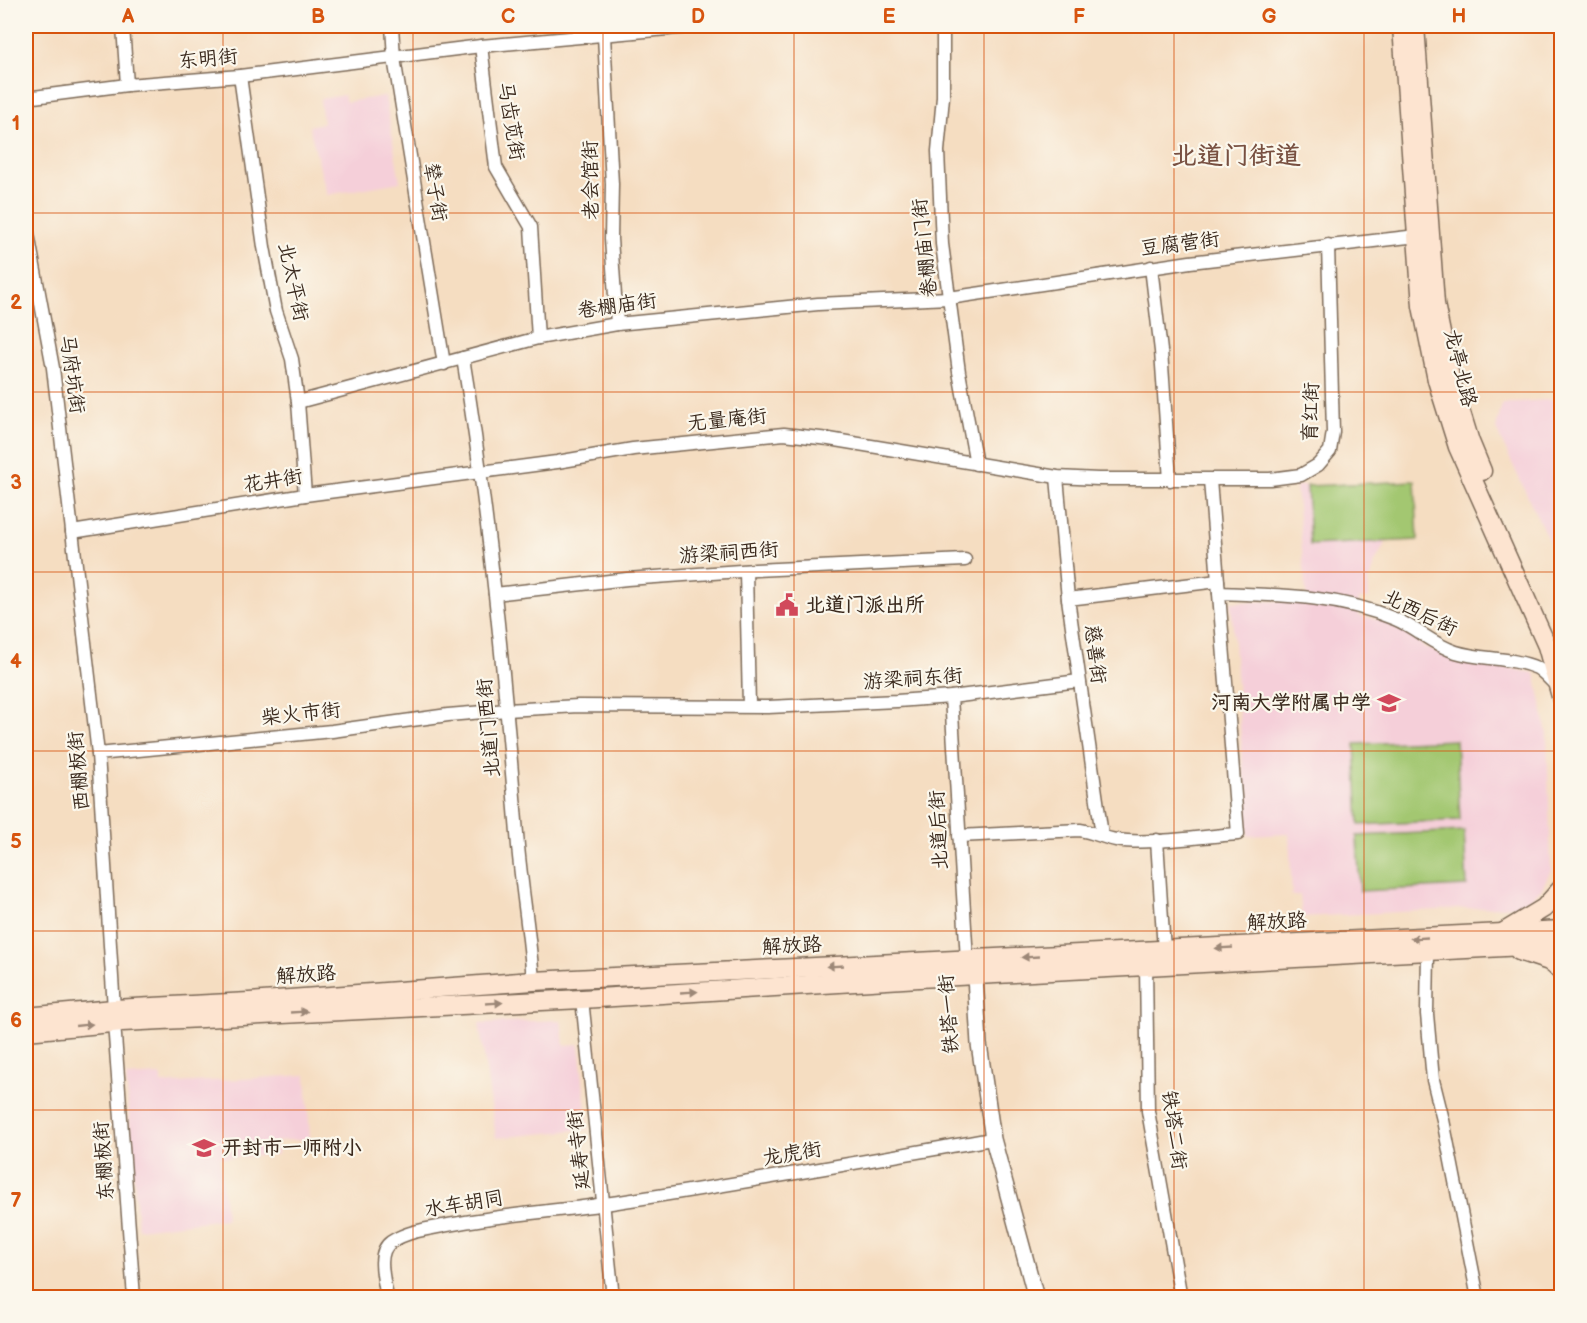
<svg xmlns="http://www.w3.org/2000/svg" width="1587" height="1323" font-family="'Balsamiq Sans','LXGW WenKai TC',sans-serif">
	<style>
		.built { fill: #f5cfd9 }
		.green { fill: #a3c771; stroke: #6f7848; stroke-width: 1.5 }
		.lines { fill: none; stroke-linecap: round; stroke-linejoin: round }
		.minor-casing { stroke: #7c6957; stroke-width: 15 }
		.tertiary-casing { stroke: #7c6957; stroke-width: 18 }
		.secondary-casing { stroke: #7c6957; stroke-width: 21 }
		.minor { stroke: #fff; stroke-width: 12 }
		.tertiary { stroke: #fff; stroke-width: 15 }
		.secondary { stroke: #fde4d0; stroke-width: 18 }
		.oneway { fill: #9c8777 }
		.grid { fill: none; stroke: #d7540e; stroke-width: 1.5; stroke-opacity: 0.55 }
		.labels { text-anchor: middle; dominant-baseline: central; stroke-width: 4.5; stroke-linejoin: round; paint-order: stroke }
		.street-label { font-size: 20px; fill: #3b2a1e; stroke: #fbf7ec }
		.poi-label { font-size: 20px; font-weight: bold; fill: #3b2a1e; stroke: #fbf7ec; text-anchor: start }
		.district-label { font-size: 26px; font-weight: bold; fill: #785041; stroke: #fbf7ec }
		.neatline { fill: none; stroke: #d7540e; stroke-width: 2 }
		.grid-label { font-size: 20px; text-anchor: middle; font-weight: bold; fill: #d7540e }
	</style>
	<rect width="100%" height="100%" fill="#fbf7ec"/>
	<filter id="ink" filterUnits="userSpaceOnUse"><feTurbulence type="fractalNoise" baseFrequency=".0167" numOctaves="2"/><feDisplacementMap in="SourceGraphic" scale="12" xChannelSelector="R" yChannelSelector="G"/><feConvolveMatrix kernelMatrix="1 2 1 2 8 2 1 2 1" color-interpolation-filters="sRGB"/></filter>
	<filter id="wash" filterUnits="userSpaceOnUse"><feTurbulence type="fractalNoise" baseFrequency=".008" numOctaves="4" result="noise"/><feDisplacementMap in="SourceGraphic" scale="24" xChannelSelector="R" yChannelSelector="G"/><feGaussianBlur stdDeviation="1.35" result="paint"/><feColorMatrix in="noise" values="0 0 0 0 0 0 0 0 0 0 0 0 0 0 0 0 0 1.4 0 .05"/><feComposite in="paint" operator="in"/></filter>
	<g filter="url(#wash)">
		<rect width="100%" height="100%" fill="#f5ddc1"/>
		<g class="built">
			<path d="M344,95L346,102L385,96L400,182L327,195L309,126L323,123L320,99Z"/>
			<path d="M1561,399L1562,548H1552L1496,429L1502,403Z"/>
			<path d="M1415,481L1418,540L1386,542L1373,566L1371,578L1368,579L1369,599H1359V616L1386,620L1409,633L1424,647L1450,657L1535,673L1547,733L1551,870L1542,888L1530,899L1516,906L1302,917L1300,895L1292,896L1289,834L1248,836L1231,602L1287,601L1307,603L1296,486Z"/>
			<path d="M561,1020L564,1045L579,1044L588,1129L496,1138L479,1023Z"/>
			<path d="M161,1075V1084L306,1075L310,1139L277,1141V1155L220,1158L226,1219L138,1229L126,1077Z"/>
		</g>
		<g class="green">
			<path d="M1415,481L1418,540L1310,545L1307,486Z"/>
			<path d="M1456,740L1460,820L1359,825L1355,744Z"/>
			<path d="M1464,831L1467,886L1360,891L1357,836Z"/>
		</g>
	</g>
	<g filter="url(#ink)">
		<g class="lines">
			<g class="minor-casing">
				<g id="minor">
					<path d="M123,26L127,85"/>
					<path d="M392,26L394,58L444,364"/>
					<path d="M943,26V97L938,151L942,244L959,372L976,464"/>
					<path d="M604,36L612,184L611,239L617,324"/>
					<path d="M481,46L496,167L531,227L538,338"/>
					<path d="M240,76L264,247L276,311L292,359L298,402L305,495"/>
					<path d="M26,98L127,85L240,76L481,46L700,26"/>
					<path d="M26,223L53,368L98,754L114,1009"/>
					<path d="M1151,267L1161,351L1170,480"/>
					<path d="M463,358C490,520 505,683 518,846C522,891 530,936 533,981"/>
					<path d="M298,402L538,338L617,324L818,304L949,298L1190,262L1417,236"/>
					<path d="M1057,477L1068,599L1102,835"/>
					<path d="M72,532L305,495L557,462L633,449L784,434L829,439L1057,477L1098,479H1270L1301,475L1318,465L1330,451L1333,432L1328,245"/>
					<path d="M746,571L749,706"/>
					<path d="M1219,593C1281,595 1337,595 1395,619C1417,628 1433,645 1456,652C1482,660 1512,657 1537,668C1544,672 1551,681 1557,686"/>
					<path d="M495,594L627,579L755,570L965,560"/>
					<path d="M1068,599L1218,581"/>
					<path d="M951,697L967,960"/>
					<path d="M98,754L332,731L448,715L507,710L578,706L768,707L897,701L951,697L1079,681"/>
					<path d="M959,836L1080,830C1093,832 1104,838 1116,840C1150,845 1203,836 1238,834L1210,480"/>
					<path d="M1157,840L1164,951"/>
					<path d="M1428,951L1427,1014L1433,1080L1443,1120L1478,1298"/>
					<path d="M1146,966L1148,1111L1181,1298"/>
					<path d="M582,999L613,1298"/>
					<path d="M114,1022L134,1298"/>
					<path d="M387,1298C385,1282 375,1253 391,1242C406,1232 426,1229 443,1226C496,1215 551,1212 605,1204C733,1185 859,1162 986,1140"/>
				</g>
			</g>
			<g class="tertiary-casing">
				<path id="tertiary" d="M969,965L975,976L979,1044L993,1139L1036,1298"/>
			</g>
			<g class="secondary-casing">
				<g id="secondary">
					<path d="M1402,26L1422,306L1437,380L1458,447L1547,646L1562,700"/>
					<path d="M1415,26L1435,304L1450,377L1470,442L1482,471"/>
					<path d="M1504,932L1544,908L1562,888"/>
					<path d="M1519,951L1549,961L1562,971"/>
					<path d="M26,1017L114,1009L249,1002L533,981L1562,930"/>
					<path d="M26,1031L122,1022L582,999L919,978L1562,944"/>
				</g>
			</g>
			<use href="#minor" class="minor"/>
			<use href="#tertiary" class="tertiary"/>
			<use href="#secondary" class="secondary"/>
		</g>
		<defs><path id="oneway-solid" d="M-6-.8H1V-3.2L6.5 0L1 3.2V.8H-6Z" transform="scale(1.5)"/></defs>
		<g class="oneway">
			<use href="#oneway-solid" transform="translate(1419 938) rotate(177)"/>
			<use href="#oneway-solid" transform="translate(1224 948) rotate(177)"/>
			<use href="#oneway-solid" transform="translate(1030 957) rotate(177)"/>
			<use href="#oneway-solid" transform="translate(835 966) rotate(177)"/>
			<use href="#oneway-solid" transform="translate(689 992) rotate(-3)"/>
			<use href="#oneway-solid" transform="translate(494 1003) rotate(-3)"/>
			<use href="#oneway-solid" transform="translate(299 1012) rotate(-3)"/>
			<use href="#oneway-solid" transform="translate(84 1025) rotate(-6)"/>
		</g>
	</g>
	<path class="grid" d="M223,26V1298M413,26V1298M603,26V1298M794,26V1298M984,26V1298M1174,26V1298M1364,26V1298M26,213H1562M26,392H1562M26,572H1562M26,751H1562M26,931H1562M26,1110H1562"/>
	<defs>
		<g id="civic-bare" transform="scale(1.8)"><path d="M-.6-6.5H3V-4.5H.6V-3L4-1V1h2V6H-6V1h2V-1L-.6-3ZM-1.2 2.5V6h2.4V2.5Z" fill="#d1495b" stroke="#fbf7ec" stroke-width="2.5" paint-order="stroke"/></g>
		<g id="school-bare" transform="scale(1.8)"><path d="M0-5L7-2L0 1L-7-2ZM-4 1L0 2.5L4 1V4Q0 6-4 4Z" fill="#d1495b" stroke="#fbf7ec" stroke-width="2.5" paint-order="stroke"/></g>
	</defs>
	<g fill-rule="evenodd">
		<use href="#civic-bare" x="787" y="605"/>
		<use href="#school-bare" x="1389" y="703"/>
		<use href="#school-bare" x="204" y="1148"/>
	</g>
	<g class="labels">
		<g class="street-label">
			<text transform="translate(208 59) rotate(-5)">东明街</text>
			<text transform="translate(511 121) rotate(81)">马齿苋街</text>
			<text transform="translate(591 180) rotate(-91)">老会馆街</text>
			<text transform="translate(435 192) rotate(81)">辇子街</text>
			<text transform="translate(1180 244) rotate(-7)">豆腐营街</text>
			<text transform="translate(925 248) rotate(-96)">卷棚庙门街</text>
			<text transform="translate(293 282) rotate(78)">北太平街</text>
			<text transform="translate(617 306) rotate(-8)">卷棚庙街</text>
			<text transform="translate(1460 368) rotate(76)">龙亭北路</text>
			<text transform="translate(72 374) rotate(82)">马府坑街</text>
			<text transform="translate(1311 412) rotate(-88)">育红街</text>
			<text transform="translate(727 420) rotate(-6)">无量庵街</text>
			<text transform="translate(273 481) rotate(-9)">花井街</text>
			<text transform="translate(729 553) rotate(-4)">游梁祠西街</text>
			<text transform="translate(1420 613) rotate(26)">北西后街</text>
			<text transform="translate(1095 654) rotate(83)">慈善街</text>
			<text transform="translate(913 679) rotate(-4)">游梁祠东街</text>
			<text transform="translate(301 714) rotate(-6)">柴火市街</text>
			<text transform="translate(489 728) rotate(-95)">北道门西街</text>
			<text transform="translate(79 771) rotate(-95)">西棚板街</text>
			<text transform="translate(939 830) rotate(-93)">北道后街</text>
			<text transform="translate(1277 922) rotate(-3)">解放路</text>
			<text transform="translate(792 946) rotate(-3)">解放路</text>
			<text transform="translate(306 975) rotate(-4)">解放路</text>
			<text transform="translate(949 1014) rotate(-94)">铁塔一街</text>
			<text transform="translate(1174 1130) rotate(82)">铁塔二街</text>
			<text transform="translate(579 1150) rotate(-96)">延寿寺街</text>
			<text transform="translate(792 1154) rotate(-10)">龙虎街</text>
			<text transform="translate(104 1161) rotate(-94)">东棚板街</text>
			<text transform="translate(464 1204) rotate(-9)">水车胡同</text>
		</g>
		<g class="poi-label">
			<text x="805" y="605">北道门派出所</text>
			<text x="1371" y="703" text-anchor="end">河南大学附属中学</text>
			<text x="222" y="1148">开封市一师附小</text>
		</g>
		<g class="district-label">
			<text x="1236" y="156">北道门街道</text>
		</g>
	</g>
	<rect width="1587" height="1323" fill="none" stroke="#fbf7ec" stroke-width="66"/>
	<rect x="33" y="33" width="1521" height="1257" class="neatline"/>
	<g class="grid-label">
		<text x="128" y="23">A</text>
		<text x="318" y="23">B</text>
		<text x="508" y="23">C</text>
		<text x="698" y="23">D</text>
		<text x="889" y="23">E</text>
		<text x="1079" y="23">F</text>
		<text x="1269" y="23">G</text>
		<text x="1459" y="23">H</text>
		<text x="16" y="130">1</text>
		<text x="16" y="309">2</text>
		<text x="16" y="489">3</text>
		<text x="16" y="668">4</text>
		<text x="16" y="848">5</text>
		<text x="16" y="1027">6</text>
		<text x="16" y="1207">7</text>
	</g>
</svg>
